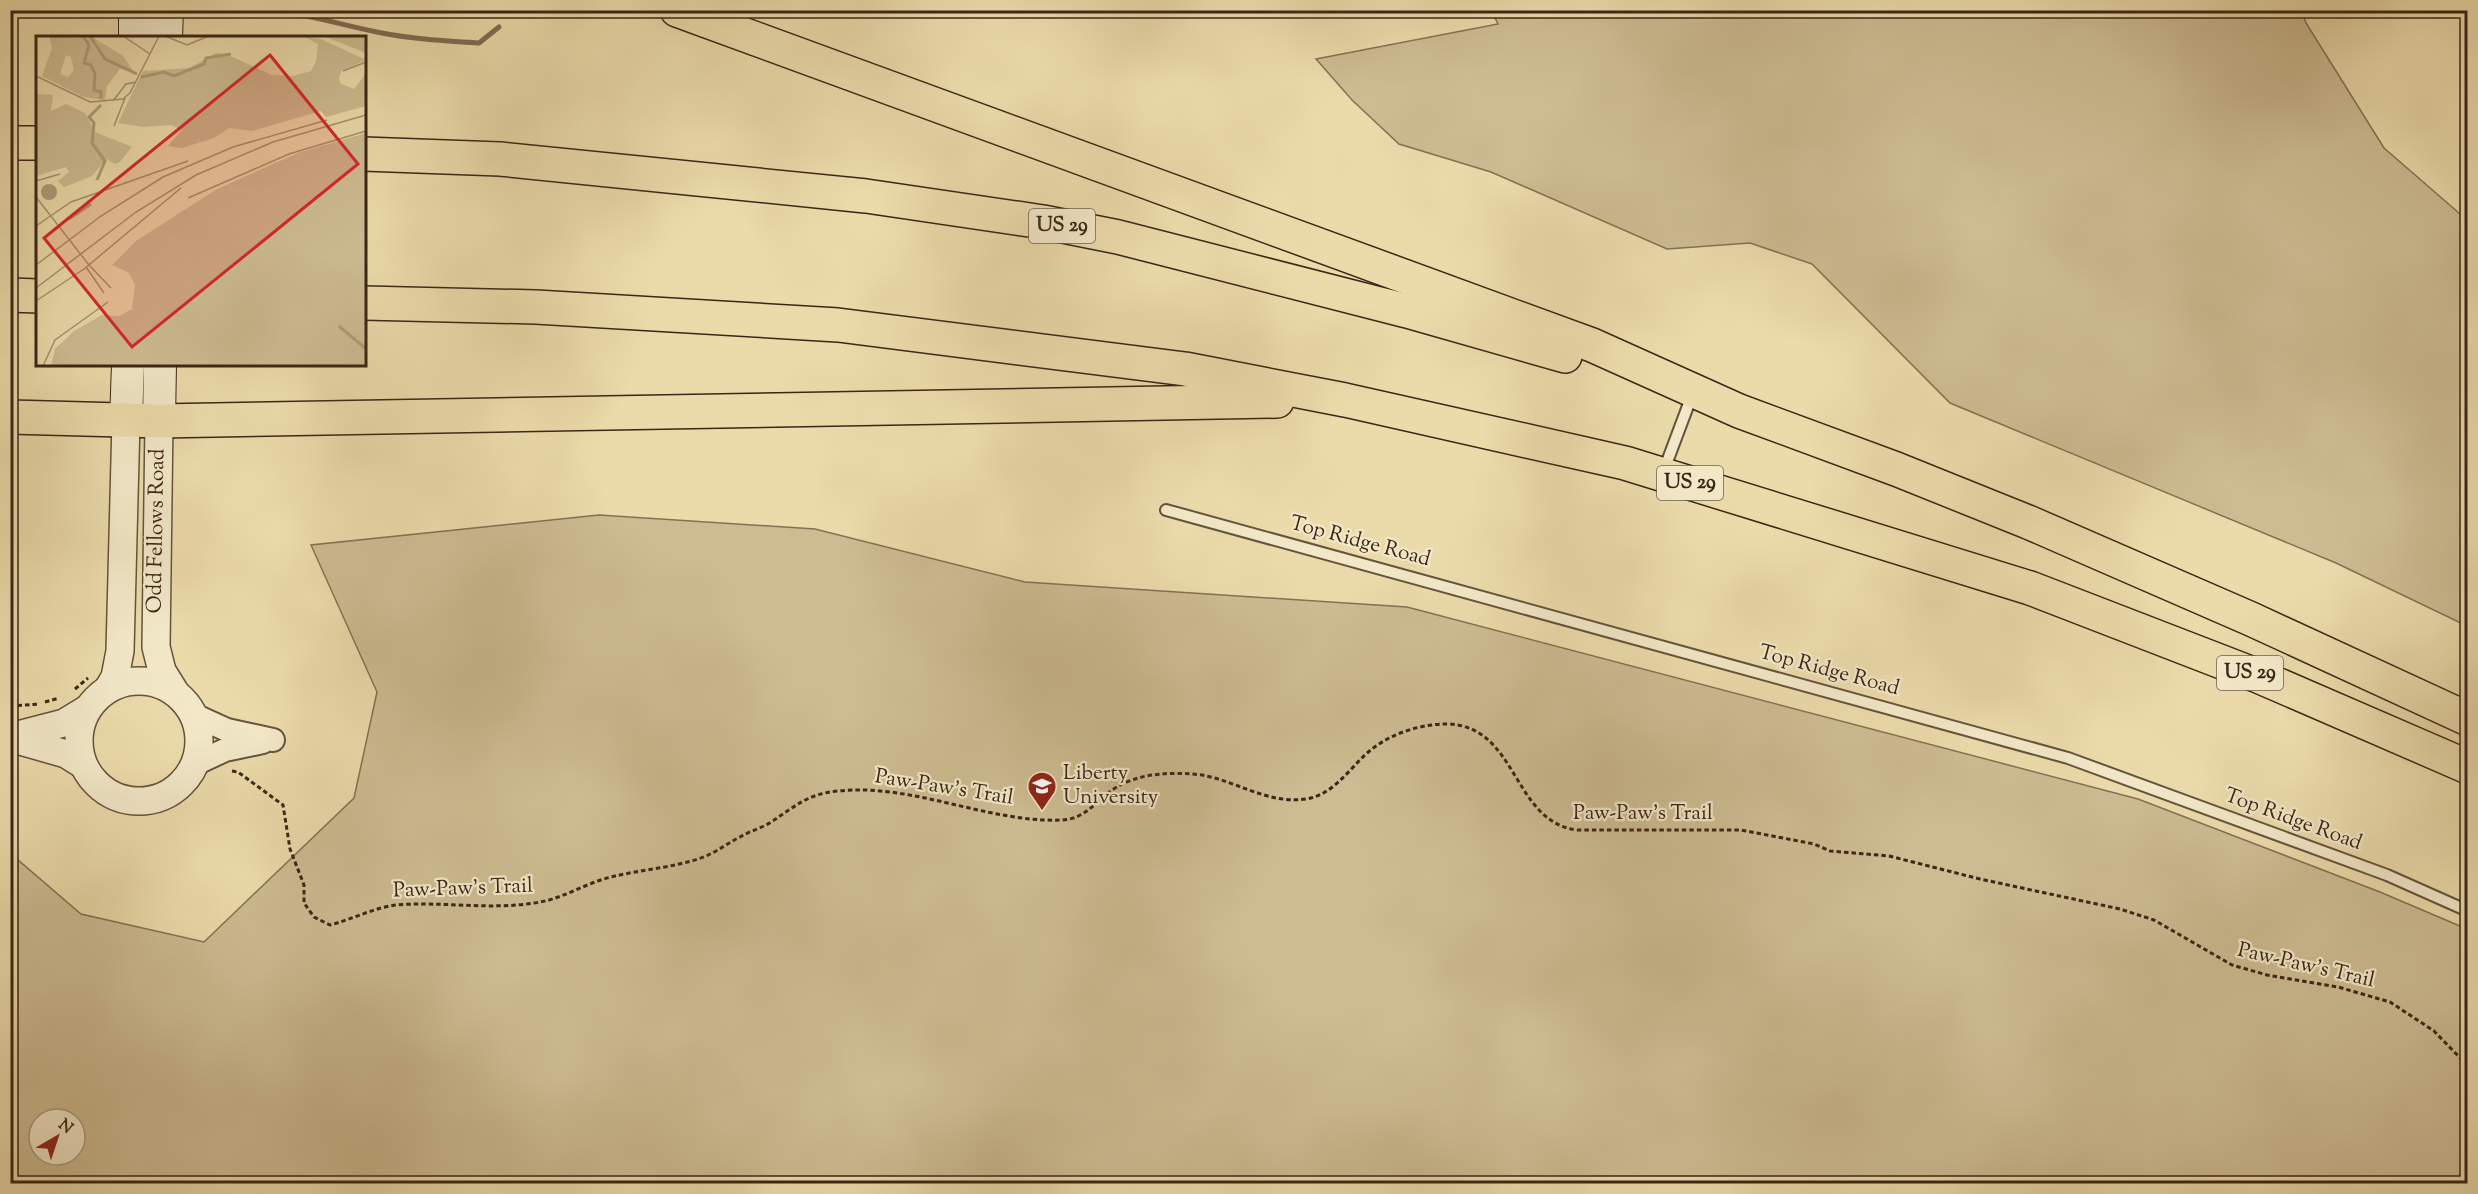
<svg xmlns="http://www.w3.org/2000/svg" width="2478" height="1194" font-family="'Sorts Mill Goudy',serif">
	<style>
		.green { fill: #cdbc92; stroke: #847154; stroke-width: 1.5; fill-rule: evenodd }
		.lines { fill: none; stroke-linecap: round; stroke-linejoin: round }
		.stream { stroke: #816d52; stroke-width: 5 }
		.service-casing { stroke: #67533c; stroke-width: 14 }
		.minor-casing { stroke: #67533c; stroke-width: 26 }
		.tertiary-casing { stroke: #67533c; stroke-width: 30 }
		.secondary-casing { stroke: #3b2617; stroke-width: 34 }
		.motorway-casing { stroke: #3b2617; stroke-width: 36 }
		.path { stroke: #3b2617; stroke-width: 3; stroke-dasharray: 4.5 3; stroke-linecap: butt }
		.service { stroke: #f2e8c8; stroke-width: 10 }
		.minor { stroke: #f2e8c8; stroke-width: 22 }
		.tertiary { stroke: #f2e8c8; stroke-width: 27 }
		.secondary { stroke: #f2e8c8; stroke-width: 32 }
		.motorway { stroke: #ebdbab; stroke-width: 33 }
		.labels { text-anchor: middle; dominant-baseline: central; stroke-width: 4.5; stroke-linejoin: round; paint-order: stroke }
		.shield { fill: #f2e8c8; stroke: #72604c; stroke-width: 1.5 }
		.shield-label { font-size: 20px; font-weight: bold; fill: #3b2617 }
		.street-label { font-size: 21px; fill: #3b2617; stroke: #f2e8c8 }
		.poi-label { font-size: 21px; fill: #3b2617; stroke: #f2e8c8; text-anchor: start }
		.inset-river { fill: none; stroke: #af9d79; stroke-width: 3 }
		.inset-road { fill: none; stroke: #a59370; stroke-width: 1.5 }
		.view { fill: #d62828; fill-opacity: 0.15; stroke: #d62828; stroke-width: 3 }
		.inset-edge { fill: none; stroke: #3b2617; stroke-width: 3 }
	</style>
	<rect width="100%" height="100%" fill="#ebdbab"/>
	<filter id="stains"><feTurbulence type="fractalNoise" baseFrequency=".00333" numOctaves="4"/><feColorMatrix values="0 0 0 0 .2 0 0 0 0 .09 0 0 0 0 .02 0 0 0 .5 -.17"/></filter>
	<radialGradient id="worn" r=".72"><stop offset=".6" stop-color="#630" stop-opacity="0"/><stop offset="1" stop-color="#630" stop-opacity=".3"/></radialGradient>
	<g class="green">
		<path d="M1491,10L2302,11L2306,23L2384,148L2467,220V626L2336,563L1950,403L1812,264L1750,243L1667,249L1491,172L1399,144L1352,100L1316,59L1498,24Z"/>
		<path d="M599,515L815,529L1025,582L1407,607L2138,799L2380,892L2467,929V1183H11V854L81,914L204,942L354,798L377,692L311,545ZM39,1119H75V1155H39Z"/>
	</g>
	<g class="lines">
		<path class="stream" d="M272,10C308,14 341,25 377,32C410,39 445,41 479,43L499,27"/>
		<g class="service-casing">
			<g id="service">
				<path d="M1664,470L1691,398"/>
				<path d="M1166,510L2068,758L2387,875L2468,911"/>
			</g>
		</g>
		<g class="minor-casing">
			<g id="minor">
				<path d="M194,715L227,730L273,740"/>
				<path d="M195,764L225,750L263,742"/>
			</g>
		</g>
		<g class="tertiary-casing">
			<g id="tertiary">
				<path d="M159,421L156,647L162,671L175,692"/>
				<circle cx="139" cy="741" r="60"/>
				<path d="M108,689L115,677L120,651L126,421"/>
				<path d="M10,737L64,723L87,709"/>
				<path d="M10,738L66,754L82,764"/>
			</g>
		</g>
		<g class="secondary-casing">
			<g id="secondary">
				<path d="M135,10V38"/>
				<path d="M166,38L167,10"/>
				<path d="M126,421L128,364"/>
				<path d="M159,421L160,364"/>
			</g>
		</g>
		<g class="motorway-casing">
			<g id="motorway">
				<path d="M677,10L1592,345L1739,411L1896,469L2028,522L2251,619L2468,719"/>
				<path d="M10,143H38"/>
				<path d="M364,154L500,159L698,179L866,196L1043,222L1118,237L1407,311L1565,356"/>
				<path d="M10,295L38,296"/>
				<path d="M364,303L536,307L838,325L1185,369L1345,400L1625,463L2030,588L2258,676L2468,767"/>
				<path d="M10,417L159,421L1277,401"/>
			</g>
		</g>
		<g class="path">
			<path d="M75,689L88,678"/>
			<path d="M45,702L59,698"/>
			<path d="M10,706L39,704"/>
			<path d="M232,771L238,772L283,805L290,849L304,885V903L314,917L330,925C353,919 373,908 396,905C442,901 493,911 540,902C564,898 586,883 611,877C639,870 670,868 698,859C714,854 726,844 740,837C750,831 762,828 771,822C796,806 807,794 838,791C914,783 987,823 1062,820C1083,819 1093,805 1108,793C1132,774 1164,772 1193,774C1232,777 1265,805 1306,799C1332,795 1347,772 1365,755C1386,735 1418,724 1447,724C1518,725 1512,822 1577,830H1741L1814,844L1830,851L1889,856L1980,879L2120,909L2154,920L2232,965L2267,975L2338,987L2390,1002L2434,1031L2468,1066"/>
		</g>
		<use href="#service" class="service"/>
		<use href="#minor" class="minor"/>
		<use href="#tertiary" class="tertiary"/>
		<use href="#secondary" class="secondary"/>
		<use href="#motorway" class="motorway"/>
	</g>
	<defs>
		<g id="university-pin" transform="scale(1.5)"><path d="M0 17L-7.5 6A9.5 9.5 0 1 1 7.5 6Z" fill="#8f2418" stroke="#f2e8c8"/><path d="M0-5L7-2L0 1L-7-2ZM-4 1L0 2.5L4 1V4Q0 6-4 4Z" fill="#fff"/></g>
	</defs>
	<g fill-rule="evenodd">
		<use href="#university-pin" x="1042" y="786"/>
	</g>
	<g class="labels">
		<g class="shield">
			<rect x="1029" y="209" width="66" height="34" rx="4.5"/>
			<rect x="1657" y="466" width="66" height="34" rx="4.5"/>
			<rect x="2217" y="656" width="66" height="34" rx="4.5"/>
		</g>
		<g class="shield-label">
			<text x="1062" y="226">US 29</text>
			<text x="1690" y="483">US 29</text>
			<text x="2250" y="673">US 29</text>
		</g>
		<g class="street-label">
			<text transform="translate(157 531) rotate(-89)">Odd Fellows Road</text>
			<text transform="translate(1360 542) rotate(15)">Top Ridge Road</text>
			<text transform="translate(1829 671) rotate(15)">Top Ridge Road</text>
			<text transform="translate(944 788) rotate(9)">Paw-Paw's Trail</text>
			<text x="1643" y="814">Paw-Paw's Trail</text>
			<text transform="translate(2293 820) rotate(20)">Top Ridge Road</text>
			<text transform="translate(463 889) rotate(-2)">Paw-Paw's Trail</text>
			<text transform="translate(2306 966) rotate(13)">Paw-Paw's Trail</text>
		</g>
		<g class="poi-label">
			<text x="1063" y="774">Liberty<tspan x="1063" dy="24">University</tspan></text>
		</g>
	</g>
	<g transform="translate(36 36)">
		<rect width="330" height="330" fill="#ebdbab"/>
		<path d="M13,0L58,2L86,19L98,36L84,33L71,50L69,64L47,61L6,40L16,12ZM30,19L35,21L38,34L32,41L24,38ZM267,0L285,3L330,24L305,35L303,42L305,48L318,53L330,37V70L290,81L285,75L216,95L193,92L178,102L146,112L132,110L146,94L135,89L107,91L82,87L107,35L153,32L180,17L190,18L236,39L256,40L275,35L280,25L282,8ZM330,0V17L287,0L308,1ZM0,58L17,59L15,75L30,68L49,77L59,96L96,111L84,126L79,128L70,123L56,140L34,149L28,151L22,145L33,136L30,131L0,140ZM330,97V330H15L19,313L38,295L66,279L83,280L96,273L99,249L93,237L76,229L100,205L181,153L262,117Z" fill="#cdbc92" fill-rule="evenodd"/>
		<path d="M5 156a8 8 0 1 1 16 0a8 8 0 1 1-16 0Z" fill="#af9d79"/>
		<path class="inset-river" d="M47,0L53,9L48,27L55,29L59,38L58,54L65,56V63M54,0L69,23L101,38M105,41L128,36L138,40L168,28L170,22L195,18M61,144L69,125L56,107L58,87L53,81L65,69M33,183L55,168M303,290L330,313"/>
		<path class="inset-road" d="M87,0L114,18M129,0L151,9L173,0M307,35L330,26M0,40L54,66L87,63L94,57L123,0M77,65L90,48L100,46M78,90L89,62M0,145L24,138M0,161L53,229M152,162L253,118L330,95M0,190L35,166L152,125M0,229L65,180L127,141L197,111L291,84M53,229L75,252M50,231L68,257M0,252L100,176L160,139L237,106L330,79M0,265L48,233L145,152M7,330L19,304L72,266"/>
		<path class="view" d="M234,19L322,128L96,311L8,202Z"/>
		<rect width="330" height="330" class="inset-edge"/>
	</g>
	<rect width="2478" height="1194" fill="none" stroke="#ebdbab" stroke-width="36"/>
	<rect x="12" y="12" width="2454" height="1170" fill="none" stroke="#3b2617" stroke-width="3"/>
	<rect x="18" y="18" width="2442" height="1158" fill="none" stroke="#3b2617" stroke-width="1.5"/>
	<g transform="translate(57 1137) rotate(39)"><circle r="28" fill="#f2e8c8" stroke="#a99a81" stroke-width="1.5"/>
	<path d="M0-4.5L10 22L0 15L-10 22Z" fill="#8f2418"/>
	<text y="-9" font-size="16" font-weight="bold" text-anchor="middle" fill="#3b2617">N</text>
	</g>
	<rect width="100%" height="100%" filter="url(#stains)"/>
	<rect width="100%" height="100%" fill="url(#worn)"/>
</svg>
